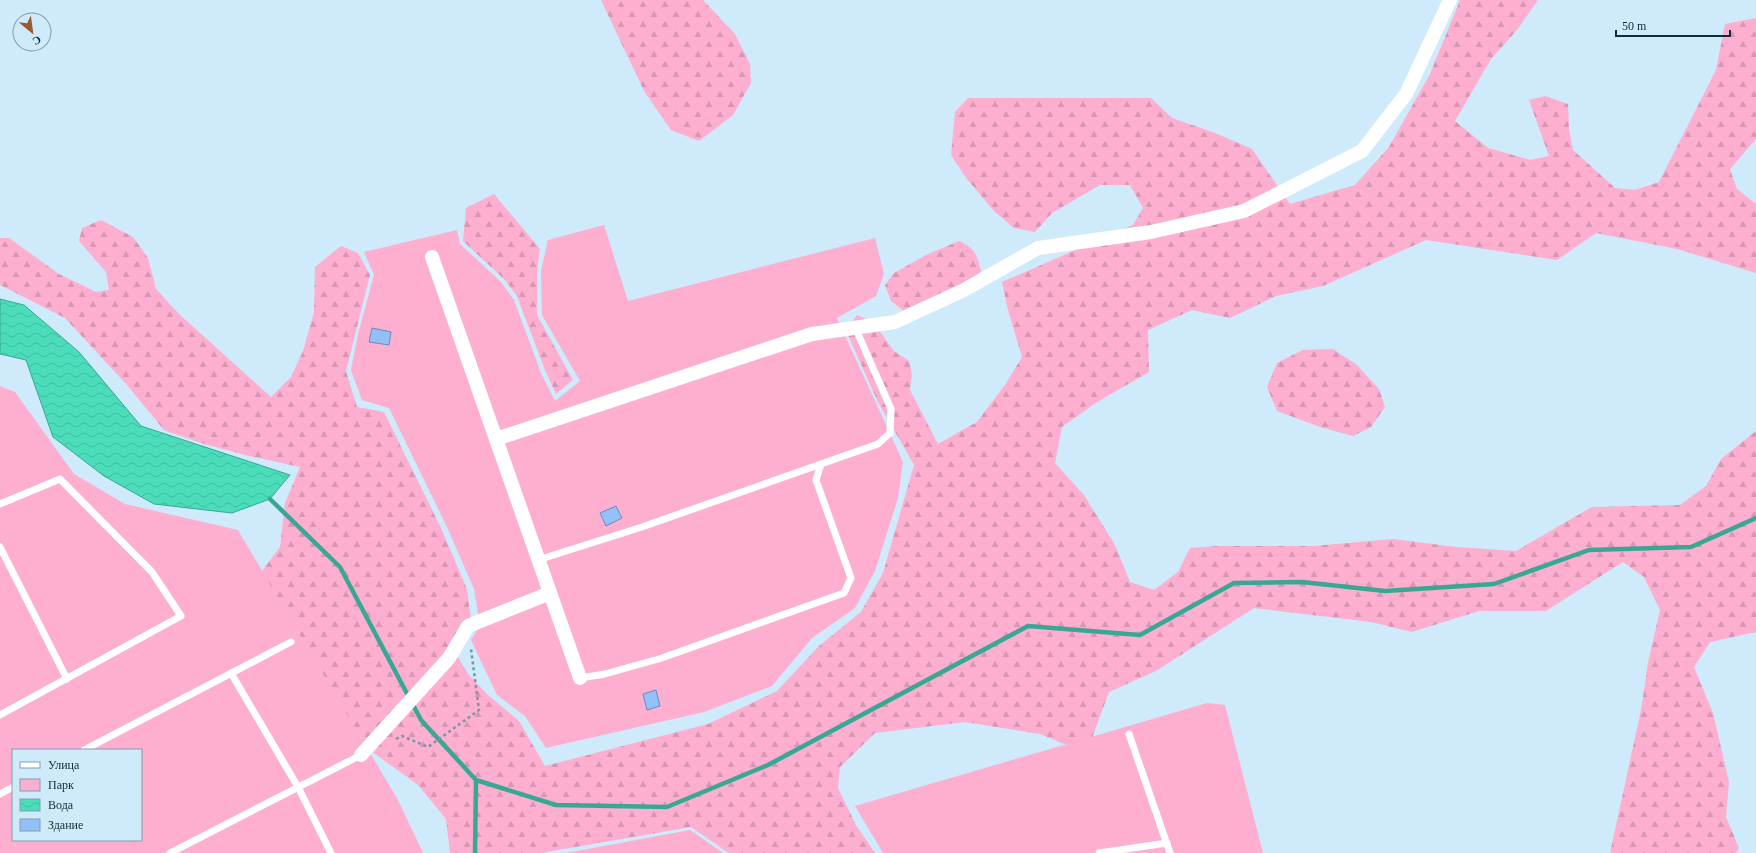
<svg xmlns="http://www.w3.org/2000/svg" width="1756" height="853" font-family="'Times New Roman',serif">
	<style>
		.green { fill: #feaece; fill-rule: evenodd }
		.forest { fill: url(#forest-firs) }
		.water { fill: url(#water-waves); stroke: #38a894 }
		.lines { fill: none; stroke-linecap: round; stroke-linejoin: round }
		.stream { stroke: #38a894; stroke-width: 4.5 }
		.building { fill: #92c0f7; stroke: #628ec2 }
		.path { stroke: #7896a6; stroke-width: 2.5; stroke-dasharray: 3 3; stroke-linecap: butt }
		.service { stroke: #fff; stroke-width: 7 }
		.minor { stroke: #fff; stroke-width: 14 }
	</style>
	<defs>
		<pattern id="forest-firs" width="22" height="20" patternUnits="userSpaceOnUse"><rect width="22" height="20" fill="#feaece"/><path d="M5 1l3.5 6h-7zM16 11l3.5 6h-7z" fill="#d896b2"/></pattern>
		<pattern id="water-waves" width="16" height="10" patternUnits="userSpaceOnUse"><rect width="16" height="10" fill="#4bddba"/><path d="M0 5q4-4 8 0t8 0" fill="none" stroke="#40bea1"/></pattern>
	</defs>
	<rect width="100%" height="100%" fill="#ceeafb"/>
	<g class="green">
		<path d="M604,225L628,301L875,238L884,274L876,296L837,318L903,462L898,498L875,571L855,608L812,638L772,686L704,712L546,748L525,716L497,695L471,640L480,625L474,589L447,527L389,408L362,400L351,370L358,334L374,275L364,252L457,230L460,244L501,282L514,300L541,373L555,401L580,381L542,315L541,271L548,240Z"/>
		<path d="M0,386L15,392L74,474L125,504L238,530L398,800L423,853H0ZM13,750H141V840H13Z"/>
		<path d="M1207,703L1225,705L1263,853H883L855,806Z"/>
		<path d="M690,830L723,853H566Z"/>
	</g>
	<g class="forest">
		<path d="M601,0H703L735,34L750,64L751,83L733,115L699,141L671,130L644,91Z"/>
		<path d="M1460,0H1538L1517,30L1491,59L1455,121L1488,148L1530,160L1549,156L1529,100L1545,96L1568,104L1569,129L1573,150L1615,188L1635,190L1659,182L1716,70L1725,24L1756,18V139L1730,169L1737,189L1756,204V273L1677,249L1596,233L1557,260L1426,240L1323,286L1276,296L1230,318L1192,310L1148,330L1149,372L1097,402L1062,427L1055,463L1084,495L1115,545L1130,582L1154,590L1178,572L1190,548L1217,546H1313L1393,539L1456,547L1516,551L1592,507L1680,505L1706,486L1721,459L1756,431V632L1710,642L1694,667L1713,713L1729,782L1726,817L1739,848L1736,853H1610L1641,710L1648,663L1660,610L1644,577L1623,562L1546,611H1479L1412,632L1371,622L1254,608L1156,671L1109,692L1092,738L1072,747L1040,734L965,722L875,733L840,767L838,788L856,825L875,853H729L691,827L541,853H450L446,819L418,785L367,748L262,571L280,547L285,503L300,467L249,456L204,444L164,430L127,385L65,318L0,285V238H9L59,274L96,292L109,290L106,272L79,241L82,228L101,220L133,237L148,258L156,289L179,314L271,397L291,377L303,351L314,312L315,267L341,246L358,253L370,275L346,371L357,407L384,412L441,528L467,589L472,627L452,648L469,675L487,694L519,721L545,766L708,724L777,691L819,646L861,612L883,573L914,465L878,402L846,331L857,315L873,322L894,351L909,361L912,374L910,390L938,444L977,422L1005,385L1022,357L1008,310L1002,282L1133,225L1143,208L1130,185H1100L1052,213L1035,232L1014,228L995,212L967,179L951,155L955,112L968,98H1151L1172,118L1215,133L1252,149L1290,204L1355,185L1389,147L1430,74Z"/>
		<path d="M494,194L540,249L537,271V315L573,380L556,394L545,370L517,296L504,279L463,241L466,208Z"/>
		<path d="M959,241C975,248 977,255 981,271L973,280L905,312L891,301L885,285L894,273L926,255Z"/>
		<path d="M1333,349L1357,365L1379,389L1385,407L1371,427L1353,436L1320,427L1277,411L1267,387L1277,363L1303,350Z"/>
	</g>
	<path class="water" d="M0,299L24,305L79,352L141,426L290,475L270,499L232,513L154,504L104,476L53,437L26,360L0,354Z"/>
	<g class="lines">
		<g class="stream">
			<path d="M270,499L340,567L421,720L476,780L556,805L667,807L768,765L1028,626L1140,635L1234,583L1302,582L1385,591L1494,584L1589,550L1691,547L1756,518"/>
			<path d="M475,853L476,780"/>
		</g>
	</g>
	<g class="building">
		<path d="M372,328L391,332L389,345L369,342Z"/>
		<path d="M616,506L622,518L606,526L600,513Z"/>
		<path d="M656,690L660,706L647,710L643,694Z"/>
	</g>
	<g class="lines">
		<path class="path" d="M396,739L402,736L428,747L479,710L471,649"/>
		<g class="service">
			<path d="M0,504L60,479L152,572L181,616L0,715"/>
			<path d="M0,547L67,679"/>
			<path d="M538,560L642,527L878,444L890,433L891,409L855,327"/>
			<path d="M231,673L298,787L331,853"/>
			<path d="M580,678L605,674L662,658L844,593L851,578L816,480L821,464"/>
			<path d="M1129,734L1170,853"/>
			<path d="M84,750L291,642"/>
			<path d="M0,794L13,787"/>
			<path d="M170,853L361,755"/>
			<path d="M1099,853L1167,843"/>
		</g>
		<g class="minor">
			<path d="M432,257L580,678"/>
			<path d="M496,439L812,334L895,322L964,290L1038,248L1151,232L1244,211L1362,151L1406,94L1450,0"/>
			<path d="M361,755L449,658L468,626L550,593"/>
		</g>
	</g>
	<rect x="12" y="749" width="130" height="92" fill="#ceeafb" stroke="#819eaf"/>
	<rect x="20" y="762" width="20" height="6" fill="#ffffff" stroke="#819eaf"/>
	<text x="48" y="769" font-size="12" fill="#0d2d3c">Улица</text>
	<rect x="20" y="779" width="20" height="12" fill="#feaece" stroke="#819eaf"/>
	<text x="48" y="789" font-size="12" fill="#0d2d3c">Парк</text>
	<rect x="20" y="799" width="20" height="12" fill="url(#water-waves)" stroke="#819eaf"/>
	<text x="48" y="809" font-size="12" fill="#0d2d3c">Вода</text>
	<rect x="20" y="819" width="20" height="12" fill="#92c0f7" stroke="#819eaf"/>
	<text x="48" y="829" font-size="12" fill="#0d2d3c">Здание</text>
	<g transform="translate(32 32) rotate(151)"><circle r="19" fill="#ceeafb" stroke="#819eaf"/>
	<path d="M0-3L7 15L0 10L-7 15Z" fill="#9d5929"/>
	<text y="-6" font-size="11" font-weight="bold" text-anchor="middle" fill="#0d2d3c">С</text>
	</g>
	<path d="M1616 30v6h114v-6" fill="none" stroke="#0d2d3c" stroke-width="2"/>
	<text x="1622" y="30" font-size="12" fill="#0d2d3c" stroke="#ceeafb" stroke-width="3" paint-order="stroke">50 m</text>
</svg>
